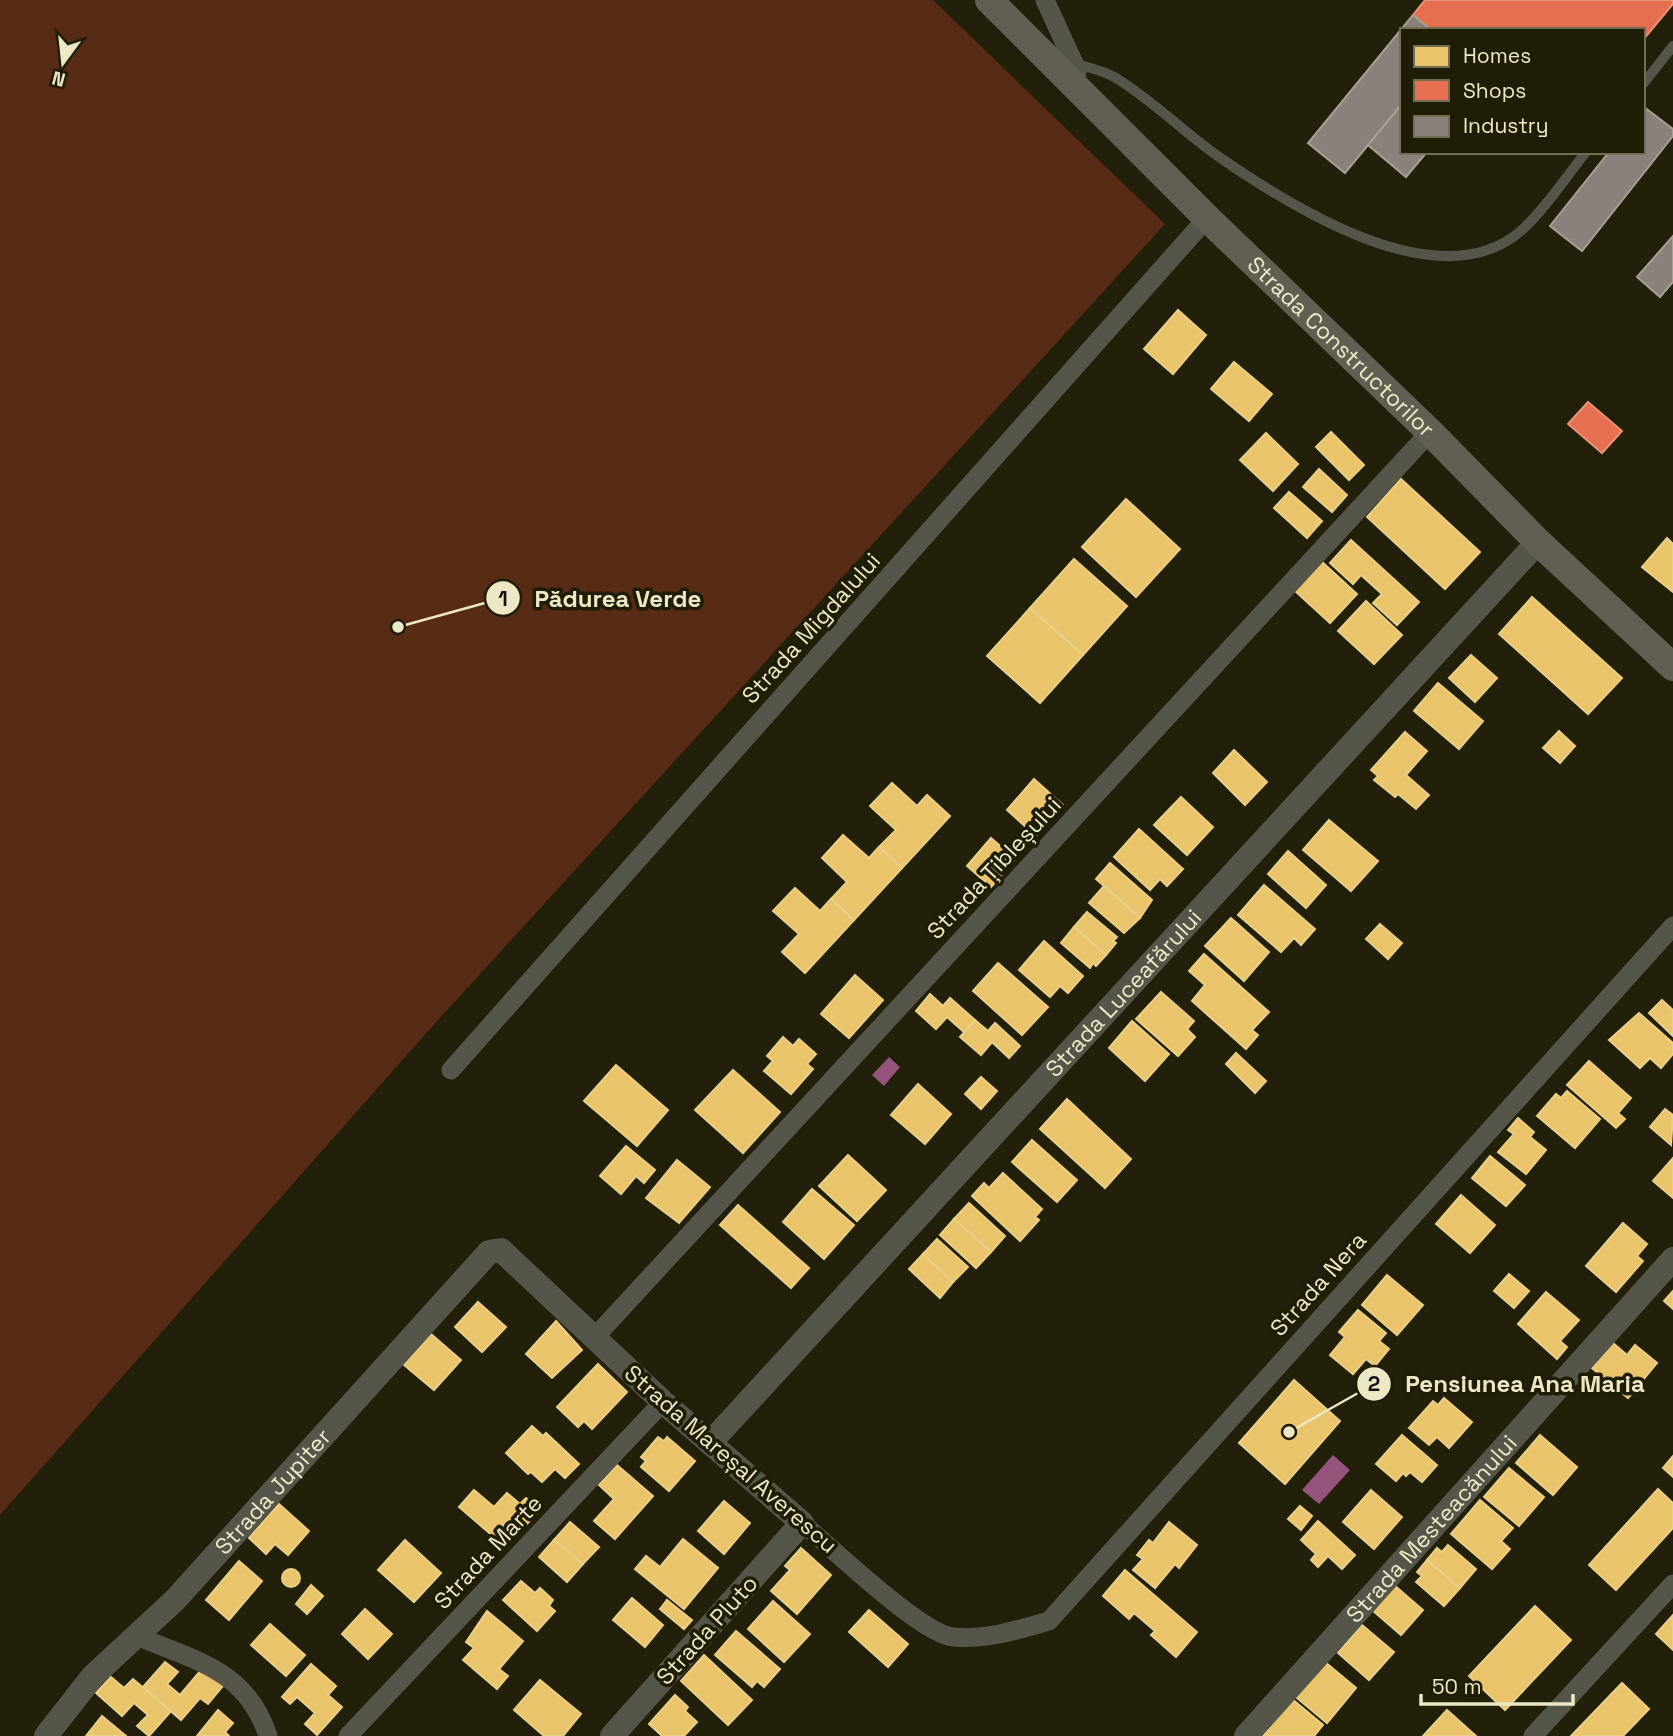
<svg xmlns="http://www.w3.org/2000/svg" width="1673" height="1736" font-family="'Space Grotesk',sans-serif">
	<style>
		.green { fill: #582b16 }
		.water { fill: #94547b }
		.homes { fill: #e9c46a; stroke: #eacf86; stroke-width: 2 }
		.shops { fill: #e76f51; stroke: #e89374; stroke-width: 2 }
		.industry { fill: #8a817c; stroke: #a7a092; stroke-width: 2 }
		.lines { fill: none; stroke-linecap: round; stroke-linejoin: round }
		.service { stroke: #565549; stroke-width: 10 }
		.minor { stroke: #565549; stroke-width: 19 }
		.tertiary { stroke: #565549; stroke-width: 24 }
		.secondary { stroke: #615f52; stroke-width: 28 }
		.labels { text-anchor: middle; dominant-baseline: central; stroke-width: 7; stroke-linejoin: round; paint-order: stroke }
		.street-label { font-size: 23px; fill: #ece8c6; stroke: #201d07 }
		.leader { fill: none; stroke: #ece8c6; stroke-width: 2.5 }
		.callout-dot { fill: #ece8c6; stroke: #201d07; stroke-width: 2.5 }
		.mark-label { font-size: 21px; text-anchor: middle; font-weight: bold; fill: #111 }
		.callout-label { font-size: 24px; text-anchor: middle; font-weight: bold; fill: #ece8c6; stroke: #201d07; stroke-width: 7; stroke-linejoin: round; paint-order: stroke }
	</style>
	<rect width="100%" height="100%" fill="#221f0b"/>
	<path class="green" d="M0,0H933L1165,224L429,1030L0,1515Z"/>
	<g class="water">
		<path d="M889,1057L900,1067L884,1086L872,1075Z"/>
		<path d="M1333,1455L1350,1470L1319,1504L1302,1490Z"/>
	</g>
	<g class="homes">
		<path d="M1178,310L1206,335L1173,374L1144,349Z"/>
		<path d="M1234,362L1272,394L1249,421L1211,389Z"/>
		<path d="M1331,432L1364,465L1349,480L1316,447Z"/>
		<path d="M1266,433L1298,464L1273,491L1240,460Z"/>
		<path d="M1319,469L1347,495L1332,512L1303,487Z"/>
		<path d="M1401,479L1480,552L1445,589L1367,517Z"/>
		<path d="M1289,492L1322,521L1307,538L1274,508Z"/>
		<path d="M1126,499L1180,549L1136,597L1082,547Z"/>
		<path d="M1667,538L1673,544V592L1642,567Z"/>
		<path d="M1351,540L1419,602L1397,625L1373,603L1382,594L1361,575L1353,584L1330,563Z"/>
		<path d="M1074,559L1127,606L1083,655L1030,608Z"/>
		<path d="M1321,561L1357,594L1330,623L1294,590Z"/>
		<path d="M1532,597L1622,678L1588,714L1499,634Z"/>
		<path d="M1366,601L1402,635L1374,664L1338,631Z"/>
		<path d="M1030,608L1083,655L1040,703L987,656Z"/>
		<path d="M1471,655L1497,678L1475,702L1449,678Z"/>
		<path d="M1438,683L1483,721L1459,749L1414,711Z"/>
		<path d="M1559,731L1575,746L1560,763L1543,748Z"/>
		<path d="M1405,732L1427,751L1406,775L1429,795L1416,809L1398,794L1395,797L1374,780L1378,776L1371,770Z"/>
		<path d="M1234,750L1267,782L1245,805L1213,773Z"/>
		<path d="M1034,779L1063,805L1036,836L1007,810Z"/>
		<path d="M892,783L917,806L927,795L950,816L902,868L879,847L896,830L870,806Z"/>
		<path d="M1181,797L1213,827L1187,855L1154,825Z"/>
		<path d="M1329,820L1378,861L1351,891L1303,850Z"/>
		<path d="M1139,829L1183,869L1167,886L1160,879L1150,890L1114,857Z"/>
		<path d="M843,835L869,858L879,847L902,868L854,920L831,899L847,882L822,858Z"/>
		<path d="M991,838L1015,859L991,887L967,866Z"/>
		<path d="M1288,851L1326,885L1306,908L1268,874Z"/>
		<path d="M1110,863L1152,900L1140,918L1096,879Z"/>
		<path d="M1264,885L1315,929L1301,945L1294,938L1281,952L1238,915Z"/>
		<path d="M1104,886L1140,918L1124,933L1089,903Z"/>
		<path d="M795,888L820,911L831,899L854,920L805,973L782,952L799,934L773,911Z"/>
		<path d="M1087,912L1117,937L1113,941L1116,943L1106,955L1074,927Z"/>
		<path d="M1231,918L1269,952L1244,981L1205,946Z"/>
		<path d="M1380,924L1402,943L1388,959L1366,939Z"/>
		<path d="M1074,927L1106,955L1096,966L1093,963L1090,968L1061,943Z"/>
		<path d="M1044,941L1083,976L1068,993L1060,986L1050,997L1019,970Z"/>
		<path d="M1204,954L1269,1012L1252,1030L1258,1035L1246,1049L1192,1001L1205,985L1189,971Z"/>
		<path d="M998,963L1048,1007L1022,1035L973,991Z"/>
		<path d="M855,975L883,1000L849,1038L821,1014Z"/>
		<path d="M1161,992L1194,1021L1187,1029L1195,1037L1178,1056L1136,1019Z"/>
		<path d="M930,994L943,1006L950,998L975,1020L964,1032L947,1017L936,1029L916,1011Z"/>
		<path d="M1662,1000L1673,1010V1036L1649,1013Z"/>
		<path d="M1639,1013L1673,1043V1054L1661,1068L1650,1058L1640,1068L1609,1040Z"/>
		<path d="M975,1020L988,1031L995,1023L1020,1046L1009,1058L992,1042L981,1055L960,1037Z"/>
		<path d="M1132,1021L1169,1054L1145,1081L1109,1048Z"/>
		<path d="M783,1037L793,1046L799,1039L816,1054L807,1064L813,1069L791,1094L764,1071L773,1061L767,1056Z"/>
		<path d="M1236,1053L1266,1081L1255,1093L1226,1064Z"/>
		<path d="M1589,1061L1631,1098L1618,1113L1625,1119L1616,1128L1567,1085Z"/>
		<path d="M616,1065L668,1110L637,1146L584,1101Z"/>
		<path d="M733,1070L780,1112L743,1153L695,1110Z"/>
		<path d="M981,1077L997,1091L981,1109L965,1094Z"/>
		<path d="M918,1084L951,1114L925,1144L891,1115Z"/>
		<path d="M1567,1091L1600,1119L1575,1148L1537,1116L1556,1094L1561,1098Z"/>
		<path d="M1067,1099L1131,1159L1105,1188L1040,1129Z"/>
		<path d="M1665,1109L1673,1115L1671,1145L1650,1127Z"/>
		<path d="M1518,1118L1534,1132L1530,1137L1546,1150L1526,1174L1498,1152L1514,1134L1508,1130Z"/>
		<path d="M1032,1140L1077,1180L1057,1202L1012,1162Z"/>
		<path d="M626,1146L655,1170L644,1183L636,1176L621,1194L600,1176Z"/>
		<path d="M848,1155L886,1190L857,1221L819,1186Z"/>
		<path d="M1490,1156L1525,1185L1506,1206L1472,1178Z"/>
		<path d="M1673,1158V1198L1653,1181Z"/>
		<path d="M677,1160L710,1187L679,1223L646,1198Z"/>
		<path d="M1003,1173L1042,1209L1035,1217L1039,1220L1020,1241L972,1196L984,1183L989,1188Z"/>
		<path d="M812,1189L854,1225L824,1259L783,1222Z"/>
		<path d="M1461,1195L1495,1225L1470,1253L1436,1224Z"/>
		<path d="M969,1203L1005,1236L991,1252L954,1219Z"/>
		<path d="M738,1205L809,1268L791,1288L720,1225Z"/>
		<path d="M954,1219L991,1252L976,1268L940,1235Z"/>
		<path d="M1623,1223L1647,1244L1637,1256L1643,1261L1616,1292L1586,1266Z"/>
		<path d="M937,1239L968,1267L953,1282L923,1254Z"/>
		<path d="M923,1254L953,1282L940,1298L909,1269Z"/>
		<path d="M1509,1274L1529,1291L1514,1308L1494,1291Z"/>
		<path d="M1387,1275L1423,1305L1397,1335L1362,1305Z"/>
		<path d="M1673,1291V1309L1664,1301Z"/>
		<path d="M1546,1292L1579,1320L1560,1341L1567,1347L1557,1359L1518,1324Z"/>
		<path d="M478,1302L506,1327L482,1352L455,1327Z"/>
		<path d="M1358,1310L1386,1333L1379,1341L1389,1349L1375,1366L1366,1359L1353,1374L1330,1355L1345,1337L1339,1332Z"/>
		<path d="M556,1321L582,1350L552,1378L526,1354Z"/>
		<path d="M431,1334L461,1360L434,1390L404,1365Z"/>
		<path d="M1613,1343L1627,1355L1635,1345L1657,1363L1628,1398L1592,1368Z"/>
		<path d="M598,1364L627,1392L592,1429L584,1421L578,1427L557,1407Z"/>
		<path d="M1294,1380L1340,1421L1285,1484L1239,1443Z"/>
		<path d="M1444,1398L1472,1422L1449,1448L1437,1437L1429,1445L1409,1428L1433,1401L1438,1405Z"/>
		<path d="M532,1426L543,1436L546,1433L579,1464L565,1478L555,1469L542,1482L531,1472L528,1474L506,1453Z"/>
		<path d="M1402,1435L1437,1465L1422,1482L1410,1472L1406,1476L1403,1473L1396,1481L1376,1464Z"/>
		<path d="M1540,1435L1577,1467L1553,1495L1516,1463Z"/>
		<path d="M658,1437L664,1441L667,1437L695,1461L669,1491L641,1467L646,1461L641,1457Z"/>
		<path d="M1673,1456V1477L1663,1468Z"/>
		<path d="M617,1465L653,1496L615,1539L594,1521L614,1499L599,1485Z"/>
		<path d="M1509,1468L1544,1497L1519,1526L1484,1497Z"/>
		<path d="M1658,1489L1673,1503V1528L1616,1590L1589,1565Z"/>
		<path d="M474,1490L494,1507L507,1493L520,1504L526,1498L540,1510L525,1526L517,1519L513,1523L509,1519L494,1537L459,1507Z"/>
		<path d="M1371,1490L1402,1517L1374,1549L1343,1522Z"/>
		<path d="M1480,1500L1513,1528L1501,1541L1510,1549L1492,1569L1451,1534Z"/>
		<path d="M724,1501L750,1523L724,1554L698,1531Z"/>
		<path d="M279,1504L309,1531L288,1555L275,1544L266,1554L249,1538Z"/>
		<path d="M1300,1506L1312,1516L1301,1530L1288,1519Z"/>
		<path d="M1318,1521L1355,1555L1342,1569L1328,1556L1318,1567L1311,1560L1316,1554L1301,1540Z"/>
		<path d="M570,1522L599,1547L583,1564L554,1540Z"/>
		<path d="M1169,1522L1197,1545L1179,1568L1175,1564L1155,1588L1133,1570L1143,1559L1137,1555L1149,1540L1153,1543Z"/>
		<path d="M683,1539L718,1568L684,1609L635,1569L646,1556L660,1567Z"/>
		<path d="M405,1540L441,1573L414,1602L378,1570Z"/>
		<path d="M554,1540L583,1564L567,1582L539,1557Z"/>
		<path d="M1448,1545L1476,1569L1460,1588L1427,1560L1437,1548L1442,1552Z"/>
		<path d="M801,1548L831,1575L797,1614L771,1591L790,1570L785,1566Z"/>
		<path d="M1427,1560L1460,1588L1444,1606L1416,1582L1422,1576L1417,1572Z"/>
		<path d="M239,1561L262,1581L229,1620L206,1600Z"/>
		<circle cx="291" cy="1578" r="9"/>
		<path d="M1125,1570L1197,1632L1176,1657L1151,1635L1155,1631L1134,1613L1129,1619L1103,1596Z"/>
		<path d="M521,1581L535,1593L540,1588L553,1600L549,1606L555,1611L537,1631L503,1600Z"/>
		<path d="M311,1585L323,1596L307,1614L296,1604Z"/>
		<path d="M1394,1585L1423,1610L1401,1635L1372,1610Z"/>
		<path d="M632,1598L663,1625L645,1647L613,1620Z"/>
		<path d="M667,1600L692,1620L684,1629L660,1609Z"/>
		<path d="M773,1601L810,1634L784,1662L748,1629Z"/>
		<path d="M1535,1606L1571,1640L1505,1710L1469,1676Z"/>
		<path d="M365,1609L392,1634L368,1659L342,1634Z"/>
		<path d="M869,1610L908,1644L888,1667L849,1632Z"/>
		<path d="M487,1611L523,1641L499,1669L508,1676L497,1689L463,1660L474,1648L466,1642Z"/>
		<path d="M1673,1615V1650L1656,1634Z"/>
		<path d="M270,1624L305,1655L286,1676L251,1645Z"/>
		<path d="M1362,1625L1394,1652L1369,1680L1338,1653Z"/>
		<path d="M736,1631L780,1669L764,1687L757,1681L752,1687L715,1655Z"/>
		<path d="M704,1655L752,1700L728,1725L681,1681Z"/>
		<path d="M165,1662L178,1672L167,1684L180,1695L202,1669L223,1686L208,1704L200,1698L181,1720L143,1687Z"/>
		<path d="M1325,1662L1356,1688L1327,1723L1296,1697Z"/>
		<path d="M311,1664L336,1686L328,1695L342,1707L317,1735L305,1724L315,1713L297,1697L290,1704L282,1697Z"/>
		<path d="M111,1677L124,1688L133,1679L171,1711L149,1736L137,1726L148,1715L134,1703L122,1716L96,1693Z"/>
		<path d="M540,1680L581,1714L563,1736H544L514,1710Z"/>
		<path d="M1622,1683L1649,1709L1623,1736H1571Z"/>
		<path d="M675,1695L688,1707L685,1711L697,1722L684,1736H662L649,1724Z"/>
		<path d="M1292,1699L1323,1725L1314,1736H1263Z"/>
		<path d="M218,1710L233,1723L225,1732L229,1736H197Z"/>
		<path d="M1447,1710L1476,1736H1423Z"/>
		<path d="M102,1716L126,1736H86Z"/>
	</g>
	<g class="shops">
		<path d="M1425,0H1673V4L1643,40V30H1431L1413,15Z"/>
		<path d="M1588,402L1622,431L1602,453L1568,424Z"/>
	</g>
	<g class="industry">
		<path d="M1413,15L1431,30H1402V104L1345,173L1308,143Z"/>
		<path d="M1402,104V152H1427L1406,177L1368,145Z"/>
		<path d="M1644,107L1673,129V136L1582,251L1550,226L1609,152H1643Z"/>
		<path d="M1673,236V282L1660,297L1637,277Z"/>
	</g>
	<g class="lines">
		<g class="service">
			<path d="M1077,64C1089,68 1105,71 1116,78C1154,101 1185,134 1222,159C1292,207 1441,302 1522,230C1546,208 1566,177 1586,152"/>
			<path d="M1643,84L1673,46"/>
		</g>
		<g class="minor">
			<path d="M1045,0L1077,70L1076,85"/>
			<path d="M451,1070L1207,218"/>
			<path d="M594,1338L1430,432"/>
			<path d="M802,1523C831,1547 921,1634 953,1637C986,1640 1018,1630 1049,1621L1673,926"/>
			<path d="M137,1636C195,1661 246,1669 268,1736"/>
			<path d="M348,1736L663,1402"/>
			<path d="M1533,1736L1673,1584"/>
		</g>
		<g class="tertiary">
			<path id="s1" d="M710,1443L1538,542"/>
			<path id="s2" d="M46,1736L93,1676L175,1600L489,1252L501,1250L663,1402L802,1523L612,1736"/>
			<path id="s3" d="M1246,1736L1673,1259"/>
		</g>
		<path class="secondary" id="s4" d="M989,0L1207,218L1430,432L1538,542L1673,667"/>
	</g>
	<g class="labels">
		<g class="street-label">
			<text stroke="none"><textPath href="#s4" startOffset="494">Strada Constructorilor</textPath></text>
			<text transform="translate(811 628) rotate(-48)">Strada Migdalului</text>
			<text transform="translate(994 868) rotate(-47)">Strada Țibleșului</text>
			<text stroke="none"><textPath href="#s1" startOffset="611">Strada Luceafărului</textPath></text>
			<text transform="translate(1318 1284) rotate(-48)">Strada Nera</text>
			<text transform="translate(731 1459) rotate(41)">Strada Mareșal Averescu</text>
			<text stroke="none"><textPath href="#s2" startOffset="334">Strada Jupiter</textPath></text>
			<text stroke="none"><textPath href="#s3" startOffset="278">Strada Mesteacănului</textPath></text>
			<text transform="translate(488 1552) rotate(-47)">Strada Marte</text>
			<text transform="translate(707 1630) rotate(-48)">Strada Pluto</text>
		</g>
	</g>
	<path class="leader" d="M398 627L503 598M1289 1432L1374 1384"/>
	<g class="callout-dot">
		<circle cx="398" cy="627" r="7"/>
		<circle cx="1289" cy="1432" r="7"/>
		<circle cx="503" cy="598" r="18"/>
		<circle cx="1374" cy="1384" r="18"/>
	</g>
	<g class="mark-label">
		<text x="503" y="606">1</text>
		<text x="1374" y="1391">2</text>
	</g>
	<g class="callout-label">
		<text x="618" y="607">Pădurea Verde</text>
		<text x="1525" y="1392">Pensiunea Ana Maria</text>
	</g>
	<rect x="1400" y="28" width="245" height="126" fill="#201d07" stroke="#726e53" stroke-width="2"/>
	<rect x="1414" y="46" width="35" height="21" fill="#e9c46a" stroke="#726e53" stroke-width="2"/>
	<text x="1463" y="63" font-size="21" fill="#ece8c6">Homes</text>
	<rect x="1414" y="80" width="35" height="21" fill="#e76f51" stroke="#726e53" stroke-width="2"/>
	<text x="1463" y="98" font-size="21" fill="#ece8c6">Shops</text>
	<rect x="1414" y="116" width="35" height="21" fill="#8a817c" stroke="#726e53" stroke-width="2"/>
	<text x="1463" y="133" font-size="21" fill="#ece8c6">Industry</text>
	<g transform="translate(63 63) rotate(195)" stroke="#201d07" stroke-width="5" paint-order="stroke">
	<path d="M0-5L12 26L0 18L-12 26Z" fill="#ece8c6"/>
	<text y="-10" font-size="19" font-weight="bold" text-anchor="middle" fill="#ece8c6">N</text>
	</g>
	<path d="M1421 1694v10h152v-10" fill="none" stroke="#ece8c6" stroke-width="3.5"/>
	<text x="1432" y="1694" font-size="21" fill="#ece8c6" stroke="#201d07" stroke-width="5" paint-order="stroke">50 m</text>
</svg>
